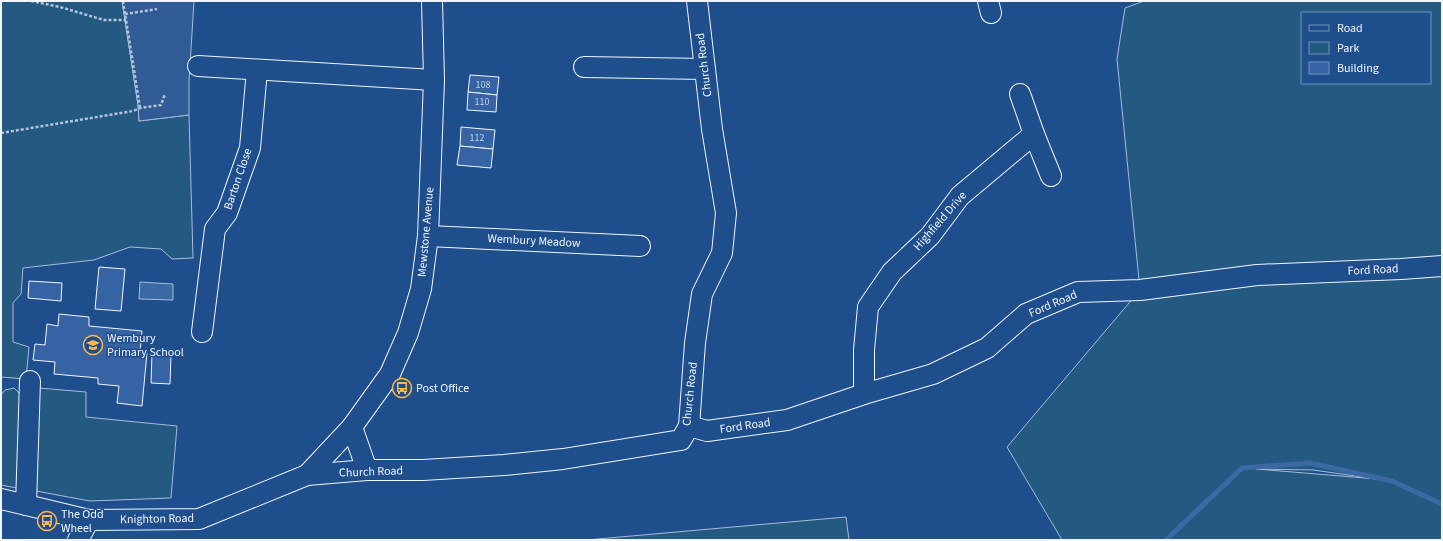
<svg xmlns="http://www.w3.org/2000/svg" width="1443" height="541" font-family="'Source Sans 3',sans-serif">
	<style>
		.green { fill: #245a82; stroke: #a8bbd7; fill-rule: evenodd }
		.parking { fill: #305b95; stroke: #a8bbd7 }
		.water { fill: #3b69a3; stroke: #a8bbd7 }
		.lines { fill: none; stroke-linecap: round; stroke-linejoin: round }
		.stream { stroke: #3b69a3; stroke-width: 5 }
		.building { fill: #3563a3; stroke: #f2f6ff }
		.minor-casing { stroke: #f2f6ff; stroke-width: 22 }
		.path { stroke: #b3c4dc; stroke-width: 2.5; stroke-dasharray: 3 2; stroke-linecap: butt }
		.minor { stroke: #1f4e8c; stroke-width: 20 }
		.labels { text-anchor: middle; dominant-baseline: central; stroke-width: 3; stroke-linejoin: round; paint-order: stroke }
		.number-label { font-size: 10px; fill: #c3d1e8 }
		.street-label { font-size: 12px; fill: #f2f6ff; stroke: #1f4e8c }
		.poi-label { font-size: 12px; fill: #f2f6ff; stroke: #1f4e8c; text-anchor: start }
	</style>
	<rect width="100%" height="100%" fill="#1f4e8c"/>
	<g class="green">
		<path d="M1,1H122L138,105L139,121L189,115L193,258L172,259L161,249L130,247L94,260L23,268L21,294L13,303V342L29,347L26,379L1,377Z"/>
		<path d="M1144,1H1442V540H1062L1007,447L1140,290L1117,59L1125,8ZM1302,13H1430V83H1302ZM1256,469L1313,470L1377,479Z"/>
		<path d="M14,388L22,396V489L1,485V395L5,390Z"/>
		<path d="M39,388L86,392V417L177,426L171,498L90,501L36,491Z"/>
		<path d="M846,517L849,540H586Z"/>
	</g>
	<path class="parking" d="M122,1H194L189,82V115L139,121L138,105Z"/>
	<path class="water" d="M140,282L173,284V300L139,299Z"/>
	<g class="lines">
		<path class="stream" d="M1166,540L1242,468L1310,463L1392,481L1442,504"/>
	</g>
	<g class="building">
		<path d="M470,75L499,77L497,95L468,92Z"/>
		<path d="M468,92L497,95L496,112L467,110Z"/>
		<path d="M461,127L495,130L493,149L460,146Z"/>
		<path d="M460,146L493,149L491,168L457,165Z"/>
		<path d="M99,267L125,269L121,311L95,309Z"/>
		<path d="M29,281L62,283L61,301L28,298Z"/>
		<path d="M59,314L89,317V326L142,331L140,352L147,353L142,406L117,403L119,386L98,384V378L54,374L55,362L33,360L35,344L45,345L47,324L58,326Z"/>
		<path d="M152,354L171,355L170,384L151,383Z"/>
	</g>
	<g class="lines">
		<g class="minor-casing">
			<g id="minor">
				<path d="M988,1L991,13"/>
				<path d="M198,66L434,80"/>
				<path d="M584,67L705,69"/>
				<path d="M1020,94L1034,134L1051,176"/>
				<path d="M428,236L640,246"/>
				<path d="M202,332L215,229L227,213L250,148L257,70"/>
				<path d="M864,394V350L868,307L892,272L930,236L960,196L1034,134"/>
				<path d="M689,426L707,431L787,420L864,394L933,374L987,348L1026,314L1078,292L1140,290L1257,275L1401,269L1442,266"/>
				<path d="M352,427L367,470"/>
				<path d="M307,475L352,427L390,374L408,333L421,289L428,236L434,80L432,1"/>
				<path d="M1,499L89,520L199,519L307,475L367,470H423L504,465L563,459L681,440L689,426L695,343L702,294L722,253L726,213L712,129L697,1"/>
				<path d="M26,505L30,381"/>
				<path d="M78,540L89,520"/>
			</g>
		</g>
		<g class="path">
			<path d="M31,1L60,7L104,20H126"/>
			<path d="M123,1L140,108"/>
			<path d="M125,14L157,9"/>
			<path d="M1,133L133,111L140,108L161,105L165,94"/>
		</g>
		<use href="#minor" class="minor"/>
	</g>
	<defs>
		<g id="school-ring" transform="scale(1)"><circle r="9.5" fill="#1f4e8c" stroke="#ffb74d" stroke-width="1.5"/><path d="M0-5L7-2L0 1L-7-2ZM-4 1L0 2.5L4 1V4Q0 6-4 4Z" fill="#ffb74d"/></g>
		<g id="bus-ring" transform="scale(1)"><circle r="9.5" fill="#1f4e8c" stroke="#ffb74d" stroke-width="1.5"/><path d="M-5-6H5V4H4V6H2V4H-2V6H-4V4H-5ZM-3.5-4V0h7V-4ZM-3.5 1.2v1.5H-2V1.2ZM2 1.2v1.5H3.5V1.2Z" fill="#ffb74d"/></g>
	</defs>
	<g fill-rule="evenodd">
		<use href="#school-ring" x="93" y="345"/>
		<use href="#bus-ring" x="402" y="388"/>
		<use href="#bus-ring" x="47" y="521"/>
	</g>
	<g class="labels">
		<g class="number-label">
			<text x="483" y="85">108</text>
			<text x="482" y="102">110</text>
			<text x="477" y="138">112</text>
		</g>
		<g class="street-label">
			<text transform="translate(704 65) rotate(-97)">Church Road</text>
			<text transform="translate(238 179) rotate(-71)">Barton Close</text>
			<text transform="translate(940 221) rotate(-49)">Highfield Drive</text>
			<text transform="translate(426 232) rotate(-85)">Mewstone Avenue</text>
			<text transform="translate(534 241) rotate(3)">Wembury Meadow</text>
			<text transform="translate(1373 270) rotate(-3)">Ford Road</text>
			<text transform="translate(1053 304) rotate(-23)">Ford Road</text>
			<text transform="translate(690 394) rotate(-84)">Church Road</text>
			<text transform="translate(745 426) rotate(-8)">Ford Road</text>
			<text transform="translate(371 472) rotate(-2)">Church Road</text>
			<text transform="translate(157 519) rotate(-1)">Knighton Road</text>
		</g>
		<g class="poi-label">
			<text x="107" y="338">Wembury<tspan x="107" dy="14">Primary School</tspan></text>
			<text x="416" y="388">Post Office</text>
			<text x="61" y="514">The Odd<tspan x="61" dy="14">Wheel</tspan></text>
		</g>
	</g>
	<rect width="1443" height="541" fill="none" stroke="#f2f6ff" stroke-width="4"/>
	<rect x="1301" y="12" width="130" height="72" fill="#1f4e8c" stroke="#7391ba"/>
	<rect x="1309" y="25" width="20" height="6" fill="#1f4e8c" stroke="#7391ba"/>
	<text x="1337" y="32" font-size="12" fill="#f2f6ff">Road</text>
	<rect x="1309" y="42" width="20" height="12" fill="#245a82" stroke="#7391ba"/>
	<text x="1337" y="52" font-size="12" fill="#f2f6ff">Park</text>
	<rect x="1309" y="62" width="20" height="12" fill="#3563a3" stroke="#7391ba"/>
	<text x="1337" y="72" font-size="12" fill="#f2f6ff">Building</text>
</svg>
